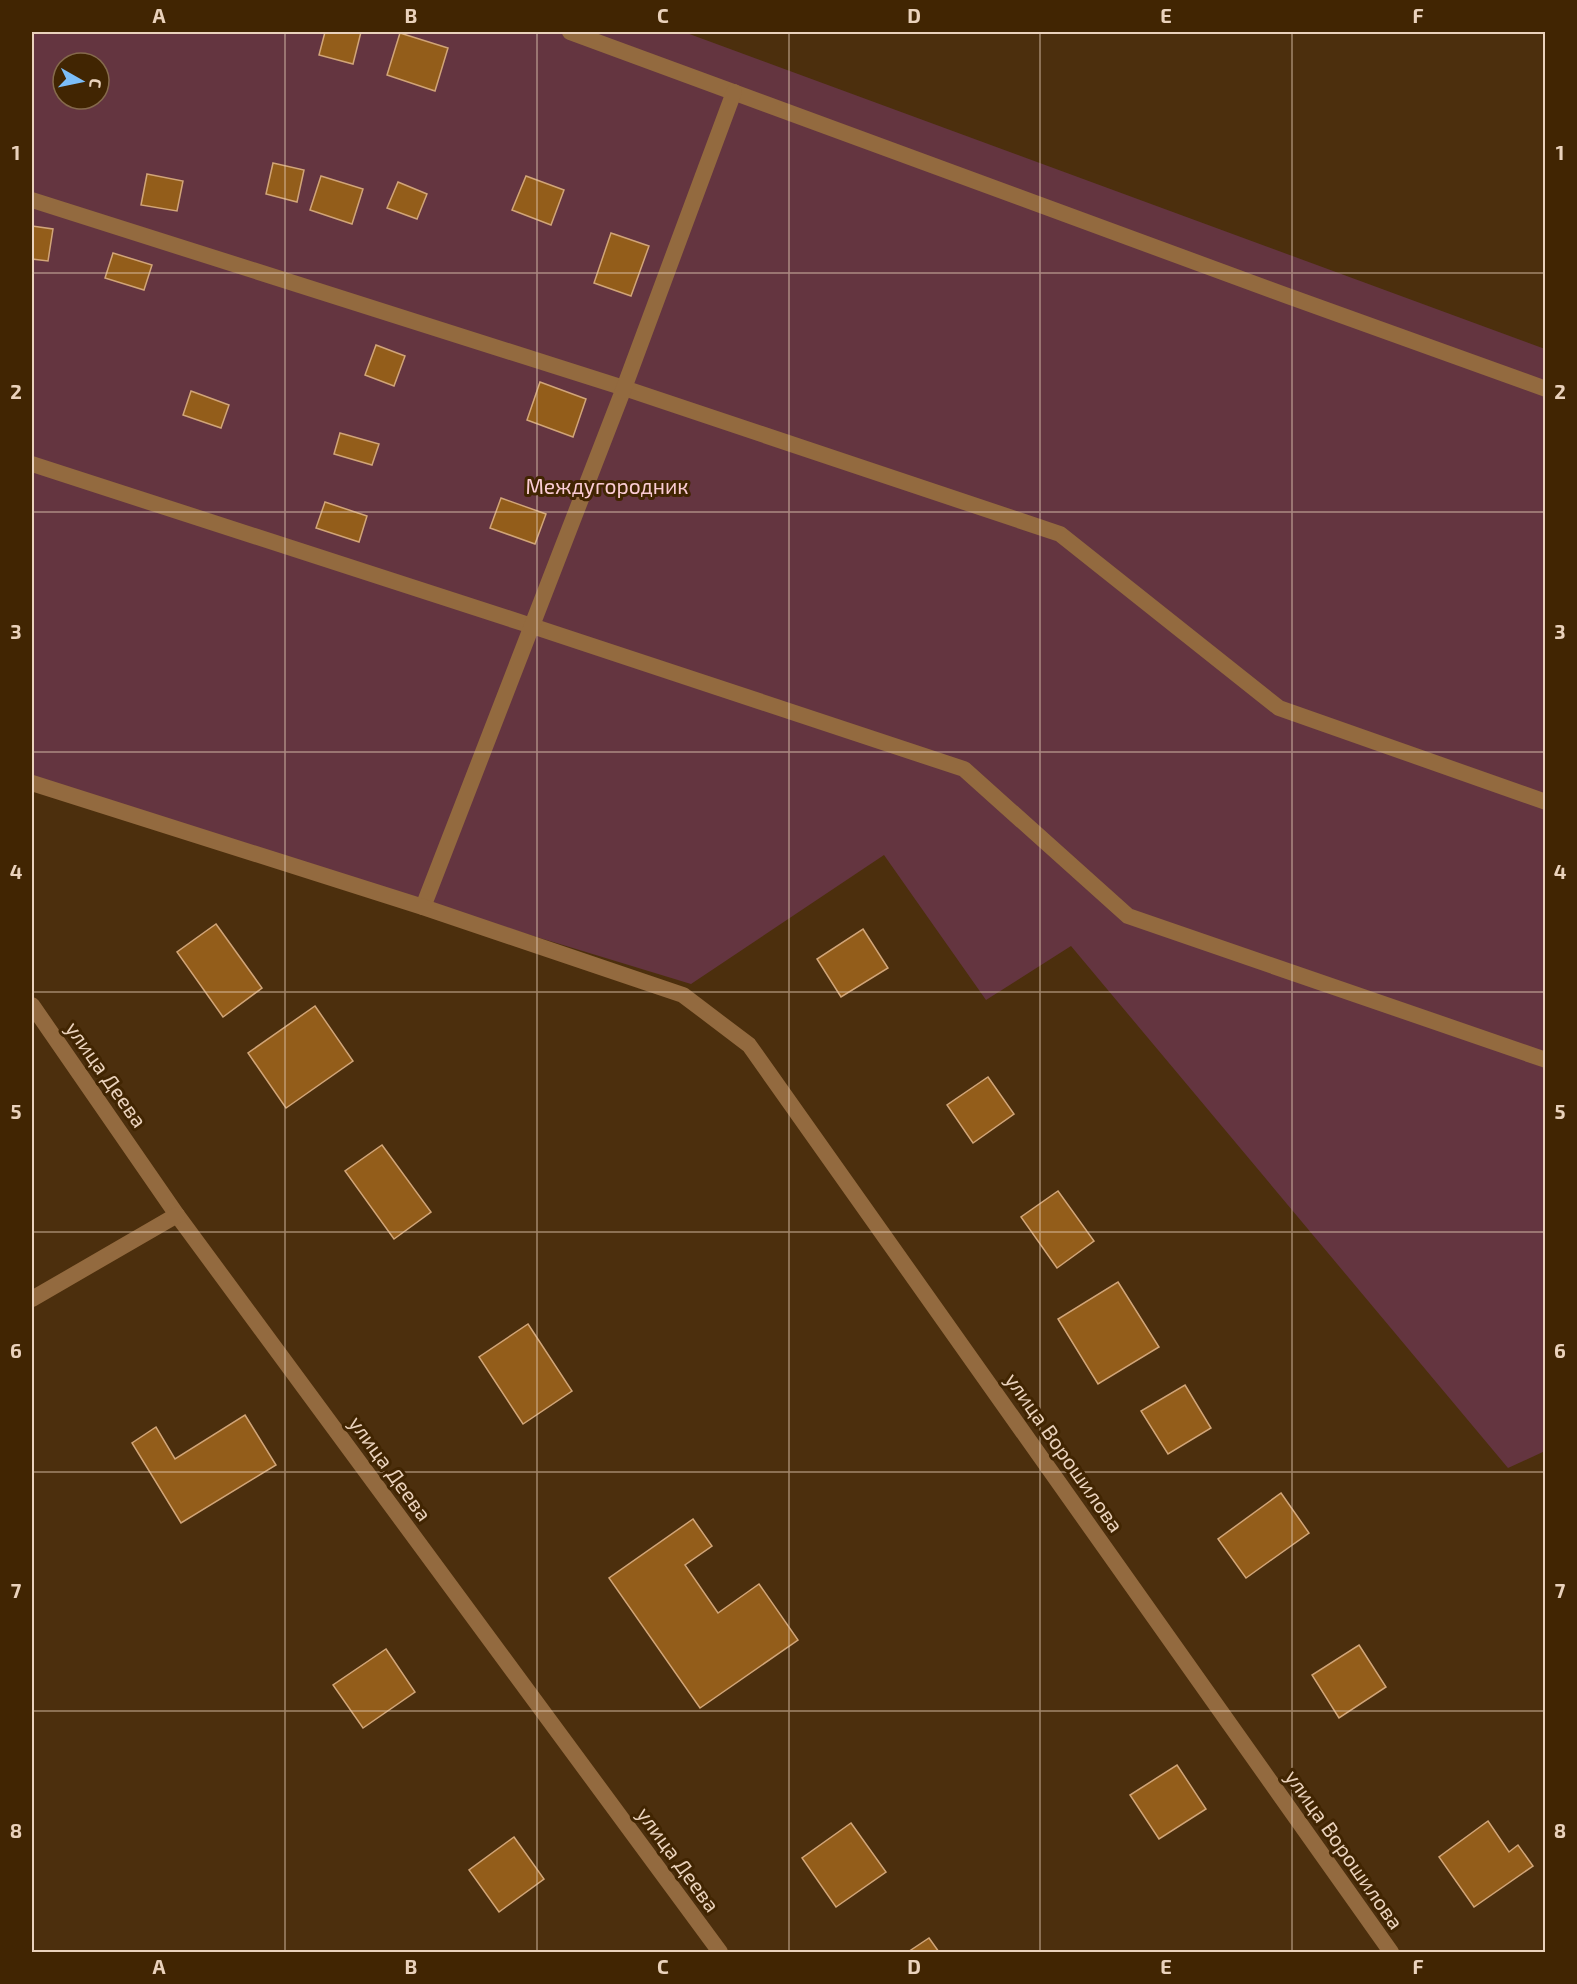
<svg xmlns="http://www.w3.org/2000/svg" width="1577" height="1984" font-family="'Exo 2',sans-serif">
	<style>
		.green { fill: #643540; fill-rule: evenodd }
		.building { fill: #935d1a; stroke: #d1a578; stroke-width: 1.5 }
		.lines { fill: none; stroke-linecap: round; stroke-linejoin: round }
		.service { stroke: #936a3f; stroke-width: 16 }
		.minor { stroke: #936a3f; stroke-width: 16 }
		.grid { fill: none; stroke: #ead2bc; stroke-width: 1.5; stroke-opacity: 0.55 }
		.labels { text-anchor: middle; dominant-baseline: central; stroke-width: 6; stroke-linejoin: round; paint-order: stroke }
		.park-label { font-size: 21px; fill: #fbccd5; stroke: #412502 }
		.street-label { font-size: 21px; fill: #ead2bc; stroke: #412502 }
		.neatline { fill: none; stroke: #ead2bc; stroke-width: 2 }
		.grid-label { font-size: 20px; text-anchor: middle; font-weight: bold; fill: #ead2bc }
	</style>
	<rect width="100%" height="100%" fill="#4c2f0d"/>
	<path class="green" d="M32,32H684L1545,349V1451L1508,1468L1071,946L986,1000L884,855L691,984L32,783ZM63,63H99V99H63Z"/>
	<g class="building">
		<path d="M325,32H361L353,64L319,55Z"/>
		<path d="M400,33L448,48L435,91L387,75Z"/>
		<path d="M273,163L304,170L297,202L266,194Z"/>
		<path d="M147,174L183,181L177,211L141,205Z"/>
		<path d="M321,176L363,189L352,224L310,210Z"/>
		<path d="M526,176L564,190L551,225L512,210Z"/>
		<path d="M398,182L427,194L417,219L387,208Z"/>
		<path d="M32,226L53,229L48,261L32,259Z"/>
		<path d="M611,233L649,246L631,296L594,283Z"/>
		<path d="M113,253L152,265L144,290L105,278Z"/>
		<path d="M376,345L405,356L394,386L365,375Z"/>
		<path d="M540,382L586,399L573,437L527,420Z"/>
		<path d="M191,391L229,405L221,428L183,415Z"/>
		<path d="M340,433L379,444L372,465L334,454Z"/>
		<path d="M501,498L546,514L535,544L490,528Z"/>
		<path d="M325,502L367,516L359,542L316,528Z"/>
		<path d="M216,924L262,988L223,1017L177,952Z"/>
		<path d="M863,929L888,968L841,997L817,959Z"/>
		<path d="M315,1006L353,1061L286,1108L248,1053Z"/>
		<path d="M988,1077L1014,1114L973,1143L947,1105Z"/>
		<path d="M382,1145L431,1212L394,1239L345,1171Z"/>
		<path d="M1058,1191L1094,1241L1057,1268L1021,1217Z"/>
		<path d="M1118,1282L1159,1347L1098,1384L1058,1319Z"/>
		<path d="M528,1324L572,1391L523,1424L479,1357Z"/>
		<path d="M1185,1385L1211,1428L1168,1454L1141,1411Z"/>
		<path d="M245,1415L276,1465L181,1523L132,1443L156,1427L175,1459Z"/>
		<path d="M1281,1493L1309,1533L1246,1578L1218,1539Z"/>
		<path d="M693,1519L712,1546L685,1565L718,1613L759,1584L798,1640L700,1708L609,1578Z"/>
		<path d="M1359,1645L1386,1687L1339,1718L1312,1675Z"/>
		<path d="M386,1649L415,1692L363,1728L333,1685Z"/>
		<path d="M1177,1765L1206,1809L1159,1839L1130,1795Z"/>
		<path d="M1488,1821L1509,1852L1518,1845L1533,1866L1474,1907L1439,1857Z"/>
		<path d="M851,1823L886,1872L836,1907L802,1858Z"/>
		<path d="M514,1837L544,1879L499,1912L469,1870Z"/>
		<path d="M929,1938L939,1952H908Z"/>
	</g>
	<g class="lines">
		<g class="service">
			<path d="M570,32L1285,295L1546,389"/>
			<path d="M32,200L624,388L1060,534L1279,708L1546,802"/>
			<path d="M32,464L532,626L964,769L1128,916L1546,1060"/>
			<path d="M423,907L624,388L734,92"/>
		</g>
		<g class="minor">
			<path d="M32,783L423,907L683,995L749,1045L1391,1952"/>
			<path d="M32,1005L177,1215L720,1952"/>
			<path d="M32,1299L177,1215"/>
		</g>
	</g>
	<path class="grid" d="M285,32V1952M537,32V1952M789,32V1952M1040,32V1952M1292,32V1952M32,273H1546M32,512H1546M32,752H1546M32,992H1546M32,1232H1546M32,1472H1546M32,1711H1546"/>
	<g class="labels">
		<g class="park-label">
			<text x="607" y="485">Междугородник</text>
		</g>
		<g class="street-label">
			<text transform="translate(107 1074) rotate(55)">улица Деева</text>
			<text transform="translate(1065 1452) rotate(55)">улица Ворошилова</text>
			<text transform="translate(391 1468) rotate(54)">улица Деева</text>
			<text transform="translate(1345 1849) rotate(55)">улица Ворошилова</text>
			<text transform="translate(679 1859) rotate(54)">улица Деева</text>
		</g>
	</g>
	<rect width="1577" height="1984" fill="none" stroke="#412502" stroke-width="66"/>
	<g transform="translate(81 81) rotate(99)"><circle r="28" fill="#412502" stroke="#856a4c" stroke-width="1.5"/>
	<path d="M0-4.5L10 22L0 15L-10 22Z" fill="#7cbef9"/>
	<text y="-9" font-size="16" font-weight="bold" text-anchor="middle" fill="#ead2bc">С</text>
	</g>
	<rect x="33" y="33" width="1511" height="1918" class="neatline"/>
	<g class="grid-label">
		<text x="159" y="23">A</text>
		<text x="411" y="23">B</text>
		<text x="663" y="23">C</text>
		<text x="914" y="23">D</text>
		<text x="1166" y="23">E</text>
		<text x="1418" y="23">F</text>
		<text x="16" y="160">1</text>
		<text x="1560" y="160">1</text>
		<text x="16" y="399">2</text>
		<text x="1560" y="399">2</text>
		<text x="16" y="639">3</text>
		<text x="1560" y="639">3</text>
		<text x="16" y="879">4</text>
		<text x="1560" y="879">4</text>
		<text x="16" y="1119">5</text>
		<text x="1560" y="1119">5</text>
		<text x="16" y="1358">6</text>
		<text x="1560" y="1358">6</text>
		<text x="16" y="1598">7</text>
		<text x="1560" y="1598">7</text>
		<text x="16" y="1838">8</text>
		<text x="1560" y="1838">8</text>
		<text x="159" y="1974">A</text>
		<text x="411" y="1974">B</text>
		<text x="663" y="1974">C</text>
		<text x="914" y="1974">D</text>
		<text x="1166" y="1974">E</text>
		<text x="1418" y="1974">F</text>
	</g>
</svg>
